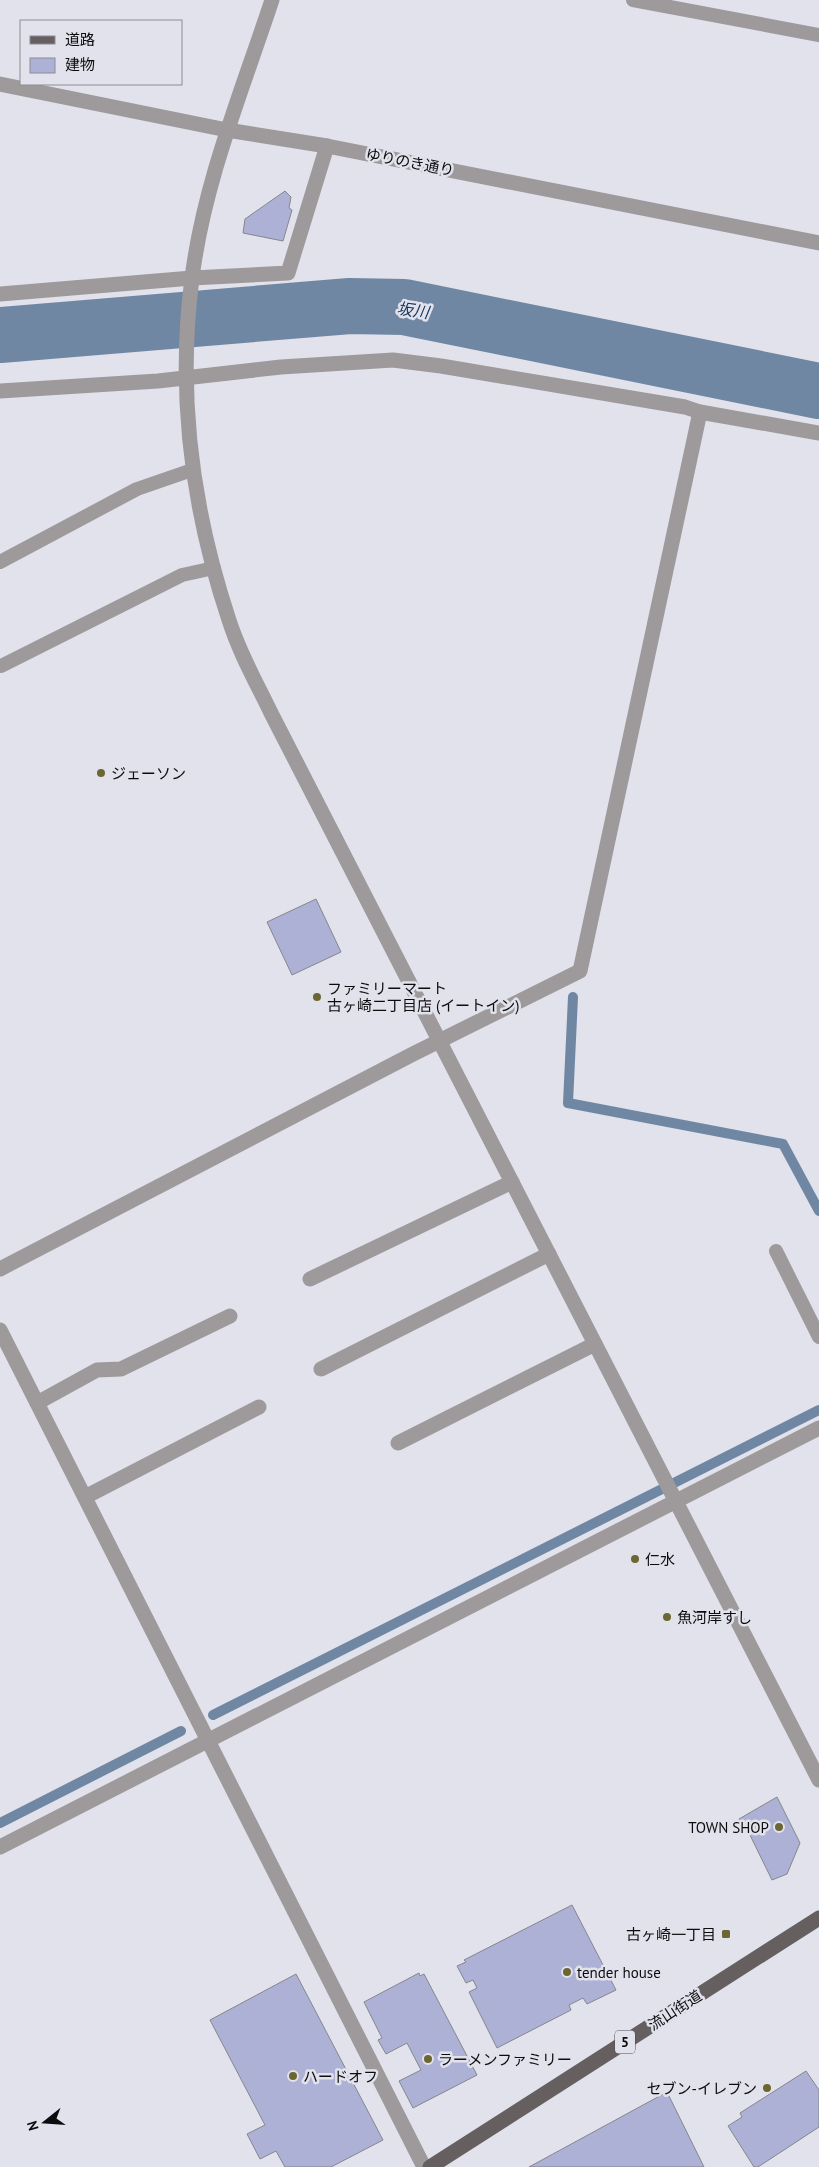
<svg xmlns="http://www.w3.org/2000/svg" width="819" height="2167" font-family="'PT Sans','Noto Sans JP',sans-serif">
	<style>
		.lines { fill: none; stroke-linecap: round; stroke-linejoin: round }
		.stream { stroke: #7087a4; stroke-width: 10 }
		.river { stroke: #7087a4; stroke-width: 56 }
		.building { fill: #aeb1d6; stroke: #85868d }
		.service { stroke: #9e9a9b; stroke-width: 14 }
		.minor { stroke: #9e9a9b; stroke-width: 15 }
		.tertiary { stroke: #9e9a9b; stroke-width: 15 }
		.primary { stroke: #665f60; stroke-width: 15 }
		.poi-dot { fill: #6c6632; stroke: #e1e2eb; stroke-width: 2 }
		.labels { text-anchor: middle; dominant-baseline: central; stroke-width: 5; stroke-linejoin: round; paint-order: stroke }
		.shield { fill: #e1e2eb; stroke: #4b4c50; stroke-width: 1 }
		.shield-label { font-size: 14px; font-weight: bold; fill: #0b0c0e }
		.street-label { font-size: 15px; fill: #0b0c0e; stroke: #e1e2eb }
		.poi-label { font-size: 15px; fill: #0b0c0e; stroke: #e1e2eb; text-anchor: start }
		.water-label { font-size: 16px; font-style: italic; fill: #173962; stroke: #e1e2eb }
	</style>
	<rect width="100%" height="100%" fill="#e1e2eb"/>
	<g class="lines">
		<g class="stream">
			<path d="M573,997L568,1103L783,1144L819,1211"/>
			<path d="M213,1715L819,1410"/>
			<path d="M0,1823L181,1731"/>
		</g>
		<path class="river" d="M0,335L350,306L404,307L819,391"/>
	</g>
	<g class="building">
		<path d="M285,191L291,197L289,208L292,210L283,241L243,233L245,219Z"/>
		<path d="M316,899L341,952L292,975L267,922Z"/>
		<path d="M777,1797L800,1843L787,1874L772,1880L747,1829L744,1830L739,1819Z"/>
		<path d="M572,1905L616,1990L587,2004L583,1998L569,2005L571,2010L497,2048L469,1992L477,1988L473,1980L466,1983L457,1966L466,1962L464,1960Z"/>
		<path d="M419,1973L420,1976L424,1974L477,2075L413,2108L399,2081L421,2070L407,2043L386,2054L378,2040L382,2038L364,2002Z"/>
		<path d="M296,1974L383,2140L331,2167H285L276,2151L260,2159L247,2134L265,2125L210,2020Z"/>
		<path d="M806,2071L819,2090V2127L758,2167H754L728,2126L742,2117L740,2113Z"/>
		<path d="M667,2092L704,2167H529Z"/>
	</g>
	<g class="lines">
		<g class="service">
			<path d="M633,0L819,35"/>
			<path d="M0,562L137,489L192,470"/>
			<path d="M1,666L182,575L214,568"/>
			<path d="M776,1251L819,1337"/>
		</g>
		<g class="minor">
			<path d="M0,294L192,278L288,273L327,146"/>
			<path d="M0,391L158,381L281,367L393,360L441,366L685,407L700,412L819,433"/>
			<path d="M0,1269L413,1054L580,971L700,412"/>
			<path d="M310,1279L512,1182"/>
			<path d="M0,1330L424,2167"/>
			<path d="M321,1369L549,1254"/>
			<path d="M37,1403L97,1370L121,1369L230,1316"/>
			<path d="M398,1443L595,1344"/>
			<path d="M85,1497L259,1407"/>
			<path d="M0,1847L819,1428"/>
		</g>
		<g class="tertiary">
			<path d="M272,0C242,91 204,182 192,278C177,394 192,509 229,620C239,652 256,682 271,713L819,1780"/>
			<path d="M0,84L227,130L327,146L819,243"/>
		</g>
		<path class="primary" d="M430,2167L819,1918"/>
	</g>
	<g class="poi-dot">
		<circle cx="101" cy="773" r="5"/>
		<circle cx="317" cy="997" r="5"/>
		<circle cx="635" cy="1559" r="5"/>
		<circle cx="667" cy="1617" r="5"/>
		<circle cx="779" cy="1827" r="5"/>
		<rect x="721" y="1929" width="10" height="10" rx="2.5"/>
		<circle cx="567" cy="1972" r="5"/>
		<circle cx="428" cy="2059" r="5"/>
		<circle cx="293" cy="2076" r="5"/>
		<circle cx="767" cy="2088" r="5"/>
	</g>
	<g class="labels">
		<rect class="shield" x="615" y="2030.5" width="20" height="23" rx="4"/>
		<g class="shield-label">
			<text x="625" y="2042">5</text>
		</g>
		<g class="street-label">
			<text transform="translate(410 162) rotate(11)">ゆりのき通り</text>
			<text transform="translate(675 2010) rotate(-33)">流山街道</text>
		</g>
		<g class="poi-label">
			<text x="111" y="773">ジェーソン</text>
			<text x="327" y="988">ファミリーマート<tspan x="327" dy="17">古ヶ崎二丁目店 (イートイン)</tspan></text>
			<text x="645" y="1559">仁水</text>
			<text x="677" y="1617">魚河岸すし</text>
			<text x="769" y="1827" text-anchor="end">TOWN SHOP</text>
			<text x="716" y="1934" text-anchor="end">古ヶ崎一丁目</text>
			<text x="577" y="1972">tender house</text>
			<text x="438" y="2059">ラーメンファミリー</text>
			<text x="303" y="2076">ハードオフ</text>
			<text x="757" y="2088" text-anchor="end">セブン-イレブン</text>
		</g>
		<g class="water-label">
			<text transform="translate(413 310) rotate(8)">坂川</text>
		</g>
	</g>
	<rect x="20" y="20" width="162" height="65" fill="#e1e2eb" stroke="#8b8c93"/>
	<rect x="30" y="36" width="25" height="8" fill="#665f60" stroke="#8b8c93"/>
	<text x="65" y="45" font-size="15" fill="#0b0c0e">道路</text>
	<rect x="30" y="58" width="25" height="15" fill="#aeb1d6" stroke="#8b8c93"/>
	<text x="65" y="70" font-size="15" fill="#0b0c0e">建物</text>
	<g transform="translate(45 2122) rotate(253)" stroke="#e1e2eb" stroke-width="4" paint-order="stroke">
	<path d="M0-4L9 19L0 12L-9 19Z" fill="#0b0c0e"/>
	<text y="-8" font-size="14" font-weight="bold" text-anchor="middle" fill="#0b0c0e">N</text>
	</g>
</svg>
